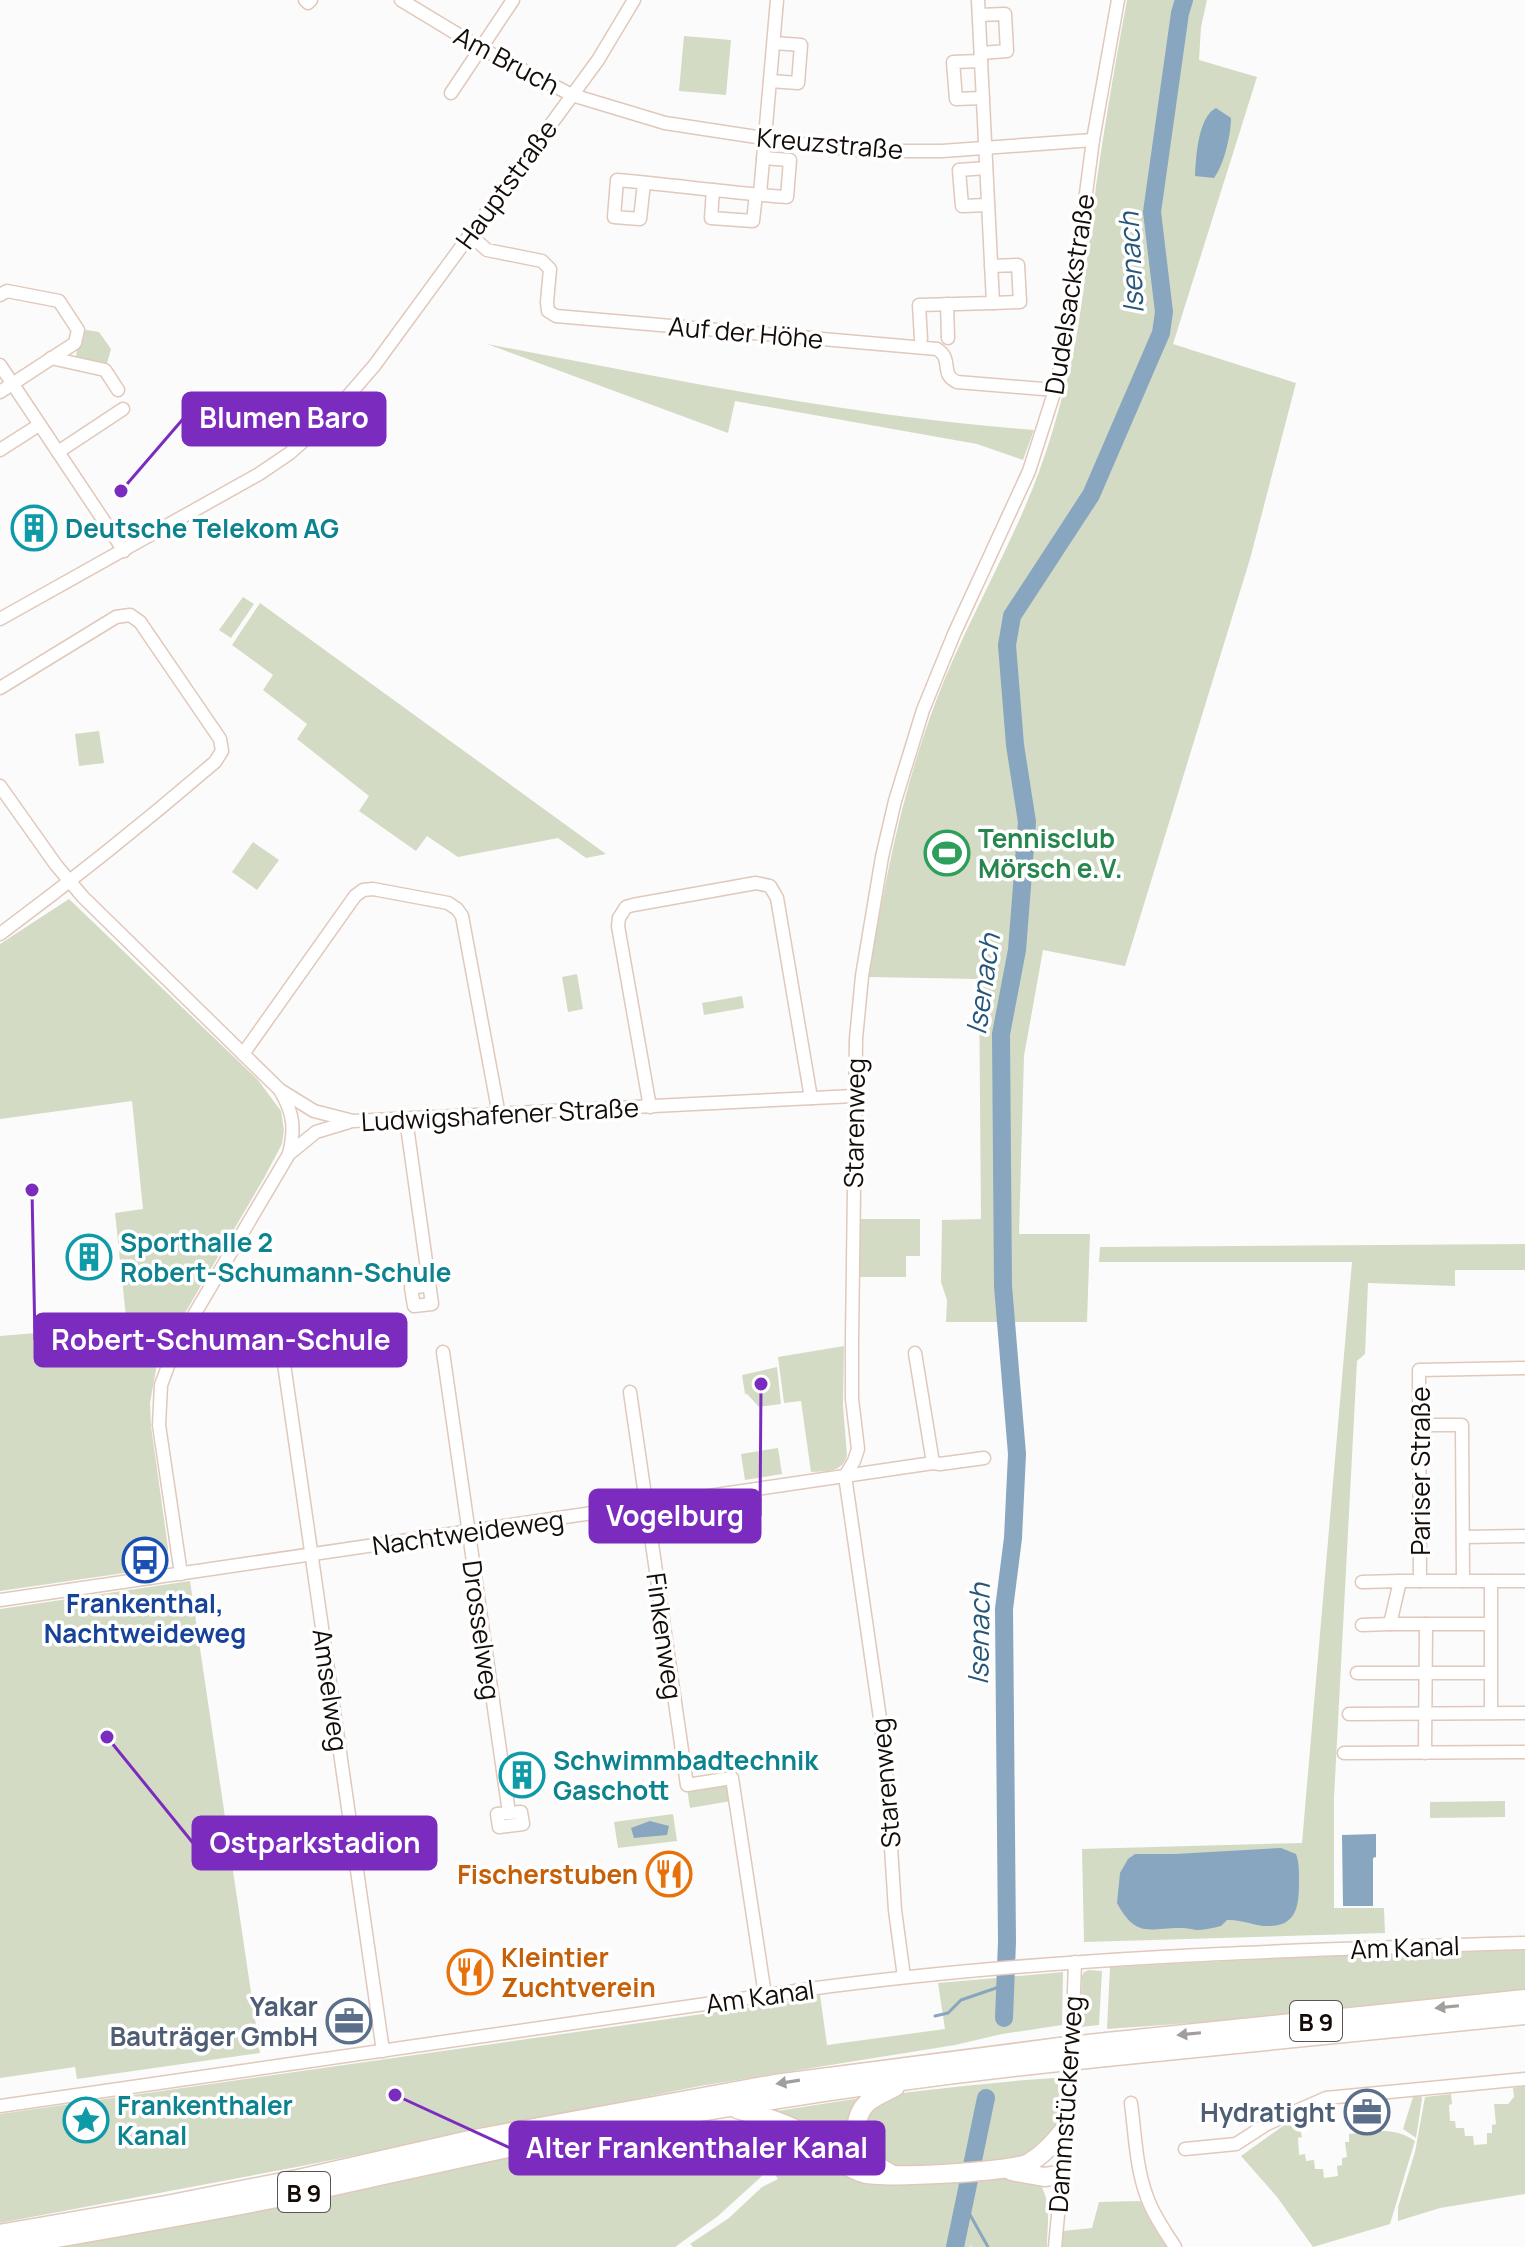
<svg xmlns="http://www.w3.org/2000/svg" width="1525" height="2247" font-family="Manrope,sans-serif">
	<style>
		.green { fill: #d4dbc4 }
		.water { fill: #88a6bf }
		.lines { fill: none; stroke-linecap: round; stroke-linejoin: round }
		.stream { stroke: #88a6bf; stroke-width: 3 }
		.river { stroke: #88a6bf; stroke-width: 18 }
		.minor-casing { stroke: #e0c8bb; stroke-width: 15 }
		.highway-casing { stroke: #e0c8bb; stroke-width: 21 }
		.minor { stroke: #fff; stroke-width: 12 }
		.highway { stroke: #fff; stroke-width: 18 }
		.highway-bridge-casing { stroke: #e0c8bb; stroke-width: 21; stroke-linecap: butt }
		.highway-bridge { stroke: #fff; stroke-width: 18 }
		.oneway { fill: #a19e9c }
		.labels { text-anchor: middle; dominant-baseline: central; stroke-width: 7; stroke-linejoin: round; paint-order: stroke }
		.shield { fill: #fff; stroke: #5a5552; stroke-width: 2 }
		.shield-label { font-size: 24px; font-weight: bold; fill: #140c08 }
		.street-label { font-size: 26px; fill: #140c08; stroke: #fff }
		.culture-label { font-size: 26px; font-weight: bold; fill: #0d838f; stroke: #fff; text-anchor: start }
		.leisure-label { font-size: 26px; font-weight: bold; fill: #27864d; stroke: #fff; text-anchor: start }
		.transit-label { font-size: 26px; font-weight: bold; fill: #164399; stroke: #fff }
		.food-label { font-size: 26px; font-weight: bold; fill: #c56008; stroke: #fff; text-anchor: end }
		.service-label { font-size: 26px; font-weight: bold; fill: #4e5e75; stroke: #fff; text-anchor: end }
		.water-label { font-size: 28px; font-style: italic; fill: #25567a; stroke: #fff }
		.leader { fill: none; stroke: #7b2cbf; stroke-width: 3 }
		.callout-dot { fill: #7b2cbf; stroke: #fff; stroke-width: 3 }
		.callout { fill: #7b2cbf; stroke: #7b2cbf; stroke-width: 3 }
		.callout-label { font-size: 28px; text-anchor: middle; font-weight: bold; fill: #fff }
	</style>
	<rect width="100%" height="100%" fill="#fbfbfb"/>
	<g class="green">
		<path d="M1127,0H1207L1201,27L1199,60L1257,77L1173,344L1296,383L1250,559L1125,966L1043,950L1024,1056L1019,1234H1090L1087,1322H946L947,1300L941,1282L942,1220L981,1219L979,979L869,977C884,883 902,791 936,701C966,622 1011,549 1040,469C1049,445 1056,419 1063,394C1081,334 1085,271 1093,209C1102,139 1114,70 1127,0Z"/>
		<path d="M684,36L731,40L726,95L679,91Z"/>
		<path d="M81,329L99,332L111,349L106,367L78,360L76,356Z"/>
		<path d="M487,344C668,379 850,416 1034,430L1023,460L977,444L735,401L728,433Z"/>
		<path d="M243,597L254,604L231,638L219,630Z"/>
		<path d="M260,603L606,854L586,858L558,838L458,857L427,836L416,851L359,811L369,796L297,739L307,724L263,690L273,675L232,645Z"/>
		<path d="M99,731L104,763L79,766L75,734Z"/>
		<path d="M253,842L279,860L257,890L232,872Z"/>
		<path d="M69,899L258,1080L281,1111L284,1130L282,1144L264,1178L185,1313L126,1317L115,1213L143,1209L132,1101L0,1119V944Z"/>
		<path d="M577,974L583,1009L568,1012L562,977Z"/>
		<path d="M742,996L744,1008L704,1015L702,1003Z"/>
		<path d="M860,1219H920V1256H906V1277H860Z"/>
		<path d="M1525,1244V1270H1455V1286L1368,1283L1365,1354L1357,1361L1334,1798V1908H1384L1385,1933L1084,1942L1082,1849L1302,1843L1352,1262H1099L1100,1247Z"/>
		<path d="M180,1321L157,1364L150,1403L151,1426L168,1548C168,1559 163,1565 152,1569L0,1591V1336Z"/>
		<path d="M844,1346L843,1405L847,1456C842,1473 826,1471 811,1472L801,1401L784,1403L778,1357Z"/>
		<path d="M777,1367L781,1404L759,1407L747,1394H745L742,1375Z"/>
		<path d="M778,1448L782,1474L745,1480L741,1454Z"/>
		<path d="M190,1581L260,2053L77,2079L75,2067L0,2078V1609Z"/>
		<path d="M728,1783L731,1801L690,1808L687,1789Z"/>
		<path d="M1505,1801V1817L1430,1818V1802Z"/>
		<path d="M673,1814L677,1841L618,1848L614,1822Z"/>
		<path d="M1523,1946L1525,1948V1990L1520,1992L1289,2016L1107,2029L1110,1967Z"/>
		<path d="M1089,1970L1102,1971L1099,2025L1080,2027L1082,1976L1084,1972Z"/>
		<path d="M1063,1972L1062,2025L1002,2034L955,2045L700,2086L307,2165L0,2223V2114L766,2005L820,1995L827,2045L945,2029L938,1983Z"/>
		<path d="M1055,2078C1062,2092 1059,2099 1058,2113C1052,2172 989,2164 945,2165C930,2166 906,2170 891,2168C858,2162 851,2111 881,2099C901,2091 925,2091 946,2088C983,2084 1019,2080 1055,2078Z"/>
		<path d="M1525,2086V2194L1440,2208L1398,2221V2207L1415,2152L1425,2097L1451,2094L1452,2104L1449,2105L1450,2121H1455L1456,2128H1464L1465,2136H1473L1474,2145L1487,2144V2133H1492V2125L1496,2124L1494,2104H1508L1514,2097L1513,2088Z"/>
		<path d="M1421,2096L1422,2099L1416,2138L1403,2129L1413,2097Z"/>
		<path d="M867,2097L854,2114L872,2169L764,2113Z"/>
		<path d="M1297,2116L1302,2137L1298,2138L1299,2155L1305,2154L1306,2161L1314,2160L1315,2169H1323L1324,2178L1338,2176L1337,2166L1342,2165V2158L1347,2157L1345,2142H1349V2134C1375,2132 1392,2126 1415,2141L1390,2224L1313,2247L1277,2197L1241,2156Z"/>
		<path d="M747,2121L791,2133L849,2175H999L1040,2184C1052,2203 1047,2226 1047,2247H972L971,2245L970,2247H693L690,2244L729,2218L762,2187L778,2179L771,2169L790,2153L780,2140L765,2137L758,2147L762,2176L718,2216L675,2247H53L476,2163L580,2147L669,2129Z"/>
		<path d="M1140,2201L1169,2247H1062L1063,2231L1092,2228L1099,2202Z"/>
	</g>
	<g class="water">
		<path d="M1216,108L1231,118C1231,135 1224,165 1214,178L1195,176C1196,157 1198,117 1216,108Z"/>
		<path d="M650,1821L669,1826L667,1835L634,1838L631,1828Z"/>
		<path d="M1376,1834V1857L1373,1858V1906H1343L1342,1835Z"/>
		<path d="M1281,1848L1296,1854C1299,1862 1299,1870 1299,1879C1299,1901 1299,1925 1271,1926C1256,1927 1242,1919 1227,1920L1221,1926C1213,1928 1204,1930 1196,1930C1191,1929 1187,1928 1183,1928C1150,1927 1137,1940 1117,1903L1120,1873L1128,1859L1135,1854H1175Z"/>
	</g>
	<g class="lines">
		<g class="stream">
			<path d="M935,2016L948,2013L961,2000L1005,1985"/>
			<path d="M964,2204L988,2247"/>
		</g>
		<g class="river">
			<path d="M1004,2018L1007,1942L1004,1609L1013,1538L1017,1454L1003,1286L1001,1034L1017,950L1027,822L1015,745L1007,645L1012,616L1091,495L1161,333L1164,312L1152,212L1180,13L1184,0"/>
			<path d="M955,2247L986,2098"/>
		</g>
		<g class="minor-casing">
			<g id="minor">
				<path d="M305,0L308,3L311,0"/>
				<path d="M401,0L482,49L572,95L665,123L809,145L868,151H942L1093,140"/>
				<path d="M979,15L1005,14L1007,51L981,53"/>
				<path d="M981,61L953,62L956,99L983,98"/>
				<path d="M770,81L798,83L801,45L774,43"/>
				<path d="M451,93L513,0"/>
				<path d="M986,168L959,170L962,206L988,205"/>
				<path d="M644,183L640,219L614,217L617,180C674,185 731,193 787,197L790,160L763,158"/>
				<path d="M713,190L711,218L753,221L756,194"/>
				<path d="M760,194L777,0"/>
				<path d="M469,234L487,250L542,261L550,269L547,302L548,311L556,316L937,349C954,360 939,374 957,382L1055,390"/>
				<path d="M991,266L1018,265L1020,302L993,303"/>
				<path d="M0,295L7,291L59,301L78,330L75,343L0,392"/>
				<path d="M947,304L948,338"/>
				<path d="M921,339L919,305L993,303L978,0"/>
				<path d="M51,358L105,370L118,390"/>
				<path d="M0,365L124,551"/>
				<path d="M0,450L39,425"/>
				<path d="M58,452L123,409"/>
				<path d="M0,619L259,474L290,453L328,419L374,366L598,60L634,0"/>
				<path d="M0,688L116,617L130,615L140,622L220,739L222,751L215,762C145,822 74,879 0,934"/>
				<path d="M0,786L56,865L83,897L280,1090L314,1111L353,1121L854,1096"/>
				<path d="M243,1054L355,896L363,890L373,889L448,903L457,909L462,916L499,1115"/>
				<path d="M650,1107L618,926L619,918L626,907L633,905L756,883L770,886L777,898L811,1098"/>
				<path d="M406,1119L432,1304L414,1306L411,1288L429,1285"/>
				<path d="M289,1154L316,1132L349,1122"/>
				<path d="M279,1329L383,2051"/>
				<path d="M443,1352L509,1813L497,1814L499,1827L523,1824L521,1812L509,1813"/>
				<path d="M915,1353L933,1463"/>
				<path d="M630,1392L687,1785L732,1778L765,1995"/>
				<path d="M1419,1425H1462L1463,1581"/>
				<path d="M1463,1537L1525,1536"/>
				<path d="M181,1574L159,1425L161,1385L175,1347L289,1154C295,1130 294,1114 281,1092"/>
				<path d="M1400,1581H1525"/>
				<path d="M1420,1581L1419,1370L1525,1368"/>
				<path d="M1491,1581V1713"/>
				<path d="M0,1600L933,1463L940,1464L984,1458"/>
				<path d="M1390,1624H1490"/>
				<path d="M1362,1625L1390,1624L1400,1581L1362,1582"/>
				<path d="M1357,1673H1490"/>
				<path d="M1349,1714L1525,1713"/>
				<path d="M1344,1753L1525,1752"/>
				<path d="M1425,1753L1426,1624"/>
				<path d="M904,1977L895,1910L885,1753L845,1476L854,1461L858,1449L852,1399V1340L856,1039L862,976L882,857L895,801L923,710L954,634L1029,471L1055,390L1068,331L1093,140L1118,0"/>
				<path d="M1131,2103C1135,2134 1136,2168 1147,2197C1153,2215 1165,2231 1175,2247"/>
				<path d="M0,2106L809,1989C1046,1957 1286,1950 1525,1943"/>
				<path d="M1185,2149L1236,2144L1267,2124L1326,2098L1525,2079"/>
				<path d="M1055,2247L1071,2076L1075,1962"/>
			</g>
		</g>
		<g class="highway-casing">
			<g id="highway">
				<path d="M1107,2042L1525,1999"/>
				<path d="M1106,2057L1525,2015"/>
				<path d="M737,2109C761,2116 785,2122 806,2135C825,2147 841,2166 863,2173C884,2179 1011,2172 1029,2163C1044,2154 1054,2142 1065,2129"/>
				<path d="M1011,2171L1044,2177L1060,2175"/>
				<path d="M891,2174C870,2163 855,2151 857,2126C857,2117 861,2109 867,2103C875,2096 886,2092 895,2087"/>
				<path d="M0,2234L166,2205L298,2179L474,2139L775,2084L1060,2047"/>
				<path d="M4,2247C103,2230 203,2213 302,2193C386,2175 471,2155 556,2138C722,2106 890,2080 1059,2062"/>
			</g>
		</g>
		<use href="#minor" class="minor"/>
		<use href="#highway" class="highway"/>
		<g class="highway-bridge-casing">
			<g id="highway-bridge">
				<path d="M1060,2047L1107,2042"/>
				<path d="M1059,2062L1106,2057"/>
			</g>
		</g>
		<use href="#highway-bridge" class="highway-bridge"/>
	</g>
	<defs><path id="oneway-solid" d="M-6-.8H1V-3.2L6.5 0L1 3.2V.8H-6Z" transform="scale(2)"/></defs>
	<g class="oneway">
		<use href="#oneway-solid" transform="translate(1447 2007) rotate(174)"/>
		<use href="#oneway-solid" transform="translate(1189 2034) rotate(174)"/>
		<use href="#oneway-solid" transform="translate(788 2082) rotate(171)"/>
	</g>
	<defs>
		<g id="building-ring" transform="scale(2.3)"><circle r="9.5" fill="#fff" stroke="#0f9aa8" stroke-width="1.5"/><path d="M-4-6H4V6H1V3H-1V6H-4ZM-2.5-4.3h1.7v1.8h-1.7ZM.8-4.3h1.7v1.8H.8ZM-2.5-1h1.7V.8h-1.7ZM.8-1h1.7V.8H.8Z" fill="#0f9aa8"/></g>
		<g id="stadium-ring" transform="scale(2.3)"><circle r="9.5" fill="#fff" stroke="#2e9e5b" stroke-width="1.5"/><path d="M0-5a6.5 5 0 1 0 0 10a6.5 5 0 1 0 0-10ZM-3.5-1.8h7v3.6h-7Z" fill="#2e9e5b"/></g>
		<g id="bus-ring" transform="scale(2.3)"><circle r="9.5" fill="#fff" stroke="#1a4fb4" stroke-width="1.5"/><path d="M-5-6H5V4H4V6H2V4H-2V6H-4V4H-5ZM-3.5-4V0h7V-4ZM-3.5 1.2v1.5H-2V1.2ZM2 1.2v1.5H3.5V1.2Z" fill="#1a4fb4"/></g>
		<g id="restaurant-ring" transform="scale(2.3)"><circle r="9.5" fill="#fff" stroke="#e8710a" stroke-width="1.5"/><path d="M-5-6h1v4h1v-4h1v4h1v-4h1v5L-1.5 .5V6h-2V.5L-5-1ZM5-6V6H3V1.5H1.5Q1.5-4 5-6Z" fill="#e8710a"/></g>
		<g id="office-ring" transform="scale(2.3)"><circle r="9.5" fill="#fff" stroke="#5c6f8a" stroke-width="1.5"/><path d="M-6-3h4V-5.5h4V-3h4V5H-6ZM-1-4.5V-3h2v-1.5ZM-6 0V1H6V0Z" fill="#5c6f8a"/></g>
		<g id="sight-ring" transform="scale(2.3)"><circle r="9.5" fill="#fff" stroke="#0f9aa8" stroke-width="1.5"/><path d="M0-6L1.8-2.2L6-1.7L2.9 1.2L3.7 5.4L0 3.3L-3.7 5.4L-2.9 1.2L-6-1.7L-1.8-2.2Z" fill="#0f9aa8"/></g>
	</defs>
	<g fill-rule="evenodd">
		<use href="#building-ring" x="34" y="528"/>
		<use href="#stadium-ring" x="947" y="853"/>
		<use href="#building-ring" x="89" y="1257"/>
		<use href="#bus-ring" x="145" y="1560"/>
		<use href="#building-ring" x="522" y="1775"/>
		<use href="#restaurant-ring" x="669" y="1874"/>
		<use href="#restaurant-ring" x="470" y="1972"/>
		<use href="#office-ring" x="349" y="2021"/>
		<use href="#office-ring" x="1367" y="2112"/>
		<use href="#sight-ring" x="86" y="2120"/>
	</g>
	<g class="labels">
		<g class="shield">
			<rect x="1290" y="2001" width="52" height="40" rx="6"/>
			<rect x="278" y="2172" width="52" height="40" rx="6"/>
		</g>
		<g class="shield-label">
			<text x="1316" y="2021">B 9</text>
			<text x="304" y="2192">B 9</text>
		</g>
		<g class="street-label">
			<text transform="translate(507 60) rotate(28)">Am Bruch</text>
			<text transform="translate(830 143) rotate(5)">Kreuzstraße</text>
			<text transform="translate(506 184) rotate(-54)">Hauptstraße</text>
			<text transform="translate(1069 294) rotate(-81)">Dudelsackstraße</text>
			<text transform="translate(746 332) rotate(5)">Auf der Höhe</text>
			<text transform="translate(500 1114) rotate(-3)">Ludwigshafener Straße</text>
			<text transform="translate(854 1123) rotate(-89)">Starenweg</text>
			<text transform="translate(1420 1471) rotate(-90)">Pariser Straße</text>
			<text transform="translate(468 1532) rotate(-8)">Nachtweideweg</text>
			<text transform="translate(482 1630) rotate(82)">Drosselweg</text>
			<text transform="translate(665 1636) rotate(82)">Finkenweg</text>
			<text transform="translate(331 1690) rotate(82)">Amselweg</text>
			<text transform="translate(885 1783) rotate(-95)">Starenweg</text>
			<text transform="translate(1405 1947) rotate(-2)">Am Kanal</text>
			<text transform="translate(760 1996) rotate(-8)">Am Kanal</text>
			<text transform="translate(1065 2104) rotate(-86)">Dammstückerweg</text>
		</g>
		<g class="culture-label">
			<text x="65" y="528">Deutsche Telekom AG</text>
			<text x="120" y="1242">Sporthalle 2<tspan x="120" dy="30">Robert-Schumann-Schule</tspan></text>
			<text x="553" y="1760">Schwimmbadtechnik<tspan x="553" dy="30">Gaschott</tspan></text>
			<text x="117" y="2105">Frankenthaler<tspan x="117" dy="30">Kanal</tspan></text>
		</g>
		<g class="leisure-label">
			<text x="978" y="838">Tennisclub<tspan x="978" dy="30">Mörsch e.V.</tspan></text>
		</g>
		<g class="transit-label">
			<text x="145" y="1603">Frankenthal,<tspan x="145" dy="30">Nachtweideweg</tspan></text>
		</g>
		<g class="food-label">
			<text x="638" y="1874">Fischerstuben</text>
			<text x="501" y="1957" text-anchor="start">Kleintier<tspan x="501" dy="30">Zuchtverein</tspan></text>
		</g>
		<g class="service-label">
			<text x="318" y="2006">Yakar<tspan x="318" dy="30">Bauträger GmbH</tspan></text>
			<text x="1336" y="2112">Hydratight</text>
		</g>
		<g class="water-label">
			<text transform="translate(1130 263) rotate(-93)">Isenach</text>
			<text transform="translate(982 984) rotate(-82)">Isenach</text>
			<text transform="translate(978 1634) rotate(-89)">Isenach</text>
		</g>
	</g>
	<path class="leader" d="M121 491L183 419M32 1190L35 1340M761 1384L760 1516M107 1737L193 1843M395 2095L510 2148"/>
	<g class="callout-dot">
		<circle cx="121" cy="491" r="8"/>
		<circle cx="32" cy="1190" r="8"/>
		<circle cx="761" cy="1384" r="8"/>
		<circle cx="107" cy="1737" r="8"/>
		<circle cx="395" cy="2095" r="8"/>
	</g>
	<g class="callout">
		<rect x="183" y="393" width="202" height="52" rx="8"/>
		<rect x="35" y="1314" width="371" height="52" rx="8"/>
		<rect x="590" y="1490" width="170" height="52" rx="8"/>
		<rect x="193" y="1817" width="243" height="52" rx="8"/>
		<rect x="510" y="2122" width="374" height="52" rx="8"/>
	</g>
	<g class="callout-label">
		<text x="284" y="428">Blumen Baro</text>
		<text x="221" y="1350">Robert-Schuman-Schule</text>
		<text x="675" y="1526">Vogelburg</text>
		<text x="315" y="1853">Ostparkstadion</text>
		<text x="697" y="2158">Alter Frankenthaler Kanal</text>
	</g>
</svg>
